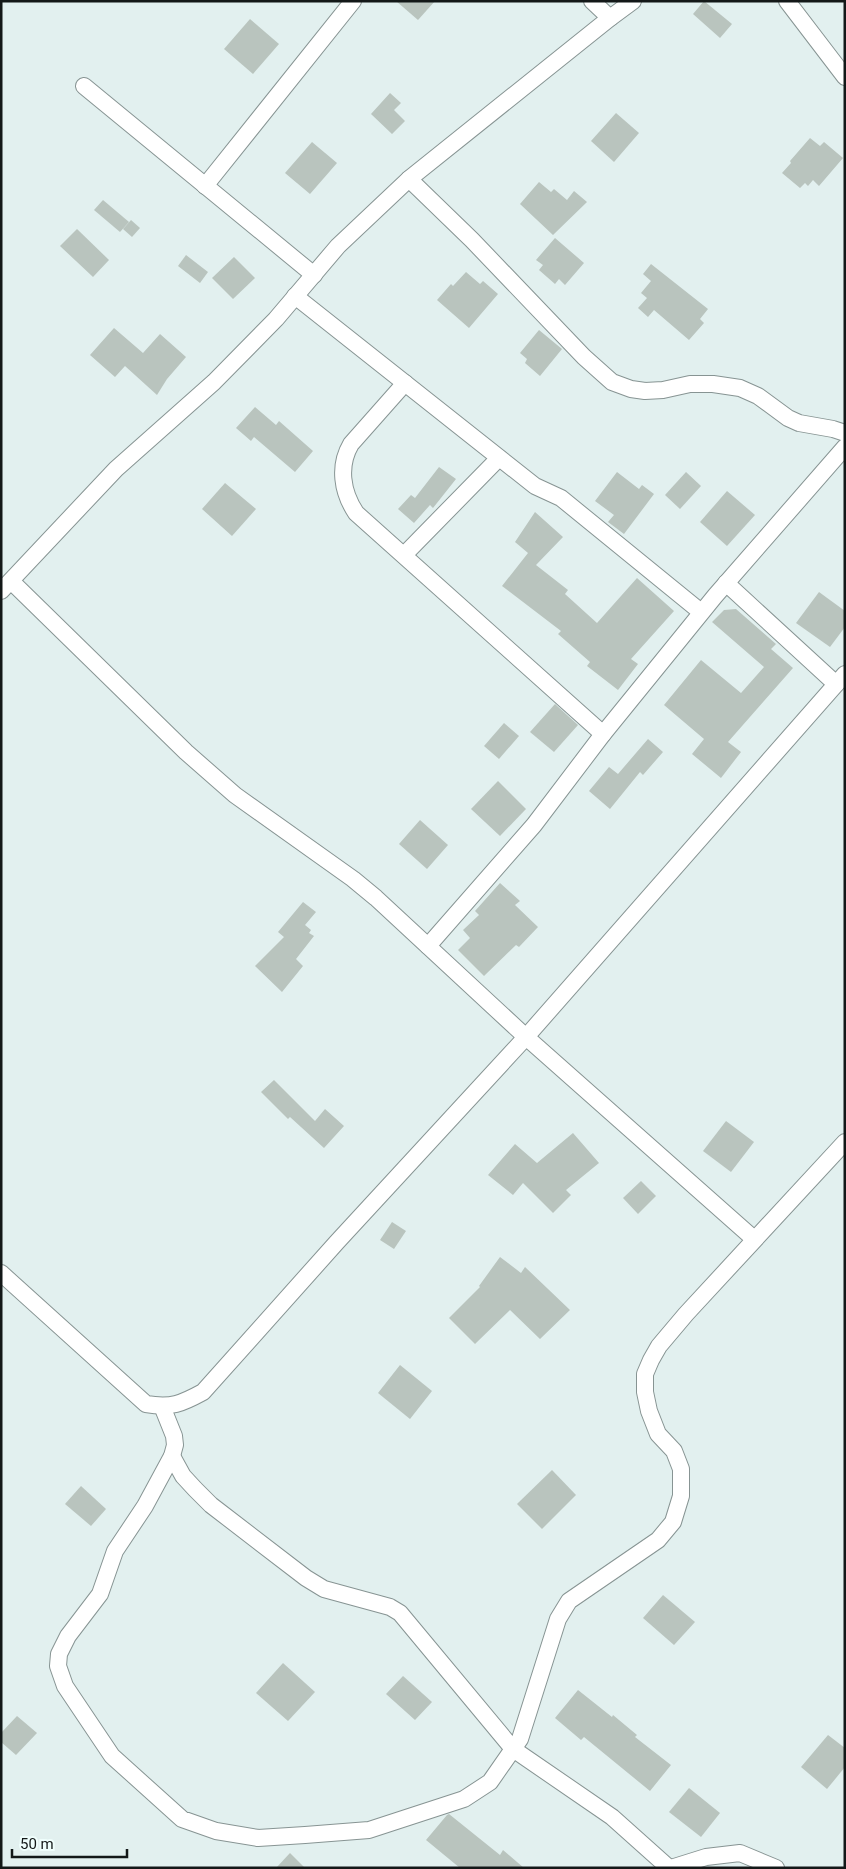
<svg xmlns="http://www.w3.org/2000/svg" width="846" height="1869" font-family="Roboto,sans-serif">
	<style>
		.building { fill: #b9c4be }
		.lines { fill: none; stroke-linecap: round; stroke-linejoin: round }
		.minor-casing { stroke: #879493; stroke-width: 18 }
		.minor { stroke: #fff; stroke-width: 16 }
	</style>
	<rect width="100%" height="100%" fill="#e2f0ef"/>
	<g class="building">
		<path d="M396,1H435L418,20Z"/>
		<path d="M704,1L732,24L720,38L693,14Z"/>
		<path d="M250,19L279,44L253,74L224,49Z"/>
		<path d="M390,93L401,103L394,110L405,121L392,134L371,114Z"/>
		<path d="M616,113L639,133L614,162L591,141Z"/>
		<path d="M810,138L820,146L824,142L843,158L819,186L813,180L808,186L805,183L800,188L782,173L791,163L790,161Z"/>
		<path d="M312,142L337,163L310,194L285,173Z"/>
		<path d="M539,182L551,192L554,189L567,200L574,191L587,202L553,235L520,204Z"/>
		<path d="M103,200L129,222L120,232L94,210Z"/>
		<path d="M131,220L140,228L132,237L123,229Z"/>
		<path d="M77,229L109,260L93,277L60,246Z"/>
		<path d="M555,238L584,263L565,285L559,279L555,284L539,270L543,265L536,260Z"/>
		<path d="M186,255L208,272L200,283L178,266Z"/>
		<path d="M234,257L255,278L233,299L212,278Z"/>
		<path d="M651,264L708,309L700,319L704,323L689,340L654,310L648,317L638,308L647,298L641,293L651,281L643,274Z"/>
		<path d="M466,272L480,284L483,281L498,294L469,328L437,300L451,284L453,286Z"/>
		<path d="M114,328L143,353L160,334L186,357L167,379L157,395L125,366L115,377L90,355Z"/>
		<path d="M539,330L562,349L540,376L525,363L527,359L520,353Z"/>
		<path d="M255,407L276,425L279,421L313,451L295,472L254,437L251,441L236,428Z"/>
		<path d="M439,467L456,479L433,508L430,505L414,523L398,509L411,495L415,498Z"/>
		<path d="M617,472L639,489L642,485L654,494L624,534L608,522L614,515L595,501Z"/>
		<path d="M686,472L701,486L680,509L665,495Z"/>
		<path d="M225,483L256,509L232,536L202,509Z"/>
		<path d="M727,491L755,515L727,546L700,522Z"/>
		<path d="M535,512L563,537L536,565L568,590L565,594L597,623L637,578L674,611L631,659L638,664L618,690L587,666L590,662L558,634L561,631L502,586L528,553L515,542Z"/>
		<path d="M819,592L845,611V627L830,647L796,623Z"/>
		<path d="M736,609L776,644L771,649L793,668L728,742L741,752L721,778L692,754L704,739L664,705L701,660L741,693L764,667L712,622L724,610Z"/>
		<path d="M555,704L578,725L554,752L530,732Z"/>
		<path d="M504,723L519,736L499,759L484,746Z"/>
		<path d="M648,739L663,752L643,775L640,772L610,809L589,791L609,767L618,774Z"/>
		<path d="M498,781L526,809L500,836L471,809Z"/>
		<path d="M420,820L448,845L427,869L399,844Z"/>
		<path d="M500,883L520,901L515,905L538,927L519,947L516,945L484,976L458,950L470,938L463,930L479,915L475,911Z"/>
		<path d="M303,902L316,912L305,925L311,930L309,933L314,936L296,959L303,966L282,992L255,966L284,937L278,932Z"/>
		<path d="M274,1080L315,1121L325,1109L344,1126L324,1148L290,1117L288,1119L261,1092Z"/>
		<path d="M726,1121L754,1142L731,1172L703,1151Z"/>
		<path d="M573,1133L599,1163L566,1190L571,1195L553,1213L523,1183L513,1195L488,1175L515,1144L537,1163Z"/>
		<path d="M641,1181L656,1196L638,1214L623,1198Z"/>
		<path d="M392,1222L406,1231L394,1249L380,1240Z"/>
		<path d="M500,1257L521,1273L525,1267L570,1310L540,1339L510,1310L475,1344L449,1318L480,1287L479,1286Z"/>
		<path d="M400,1365L432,1391L410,1419L378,1393Z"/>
		<path d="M552,1470L576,1495L542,1529L517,1504Z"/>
		<path d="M81,1486L106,1509L91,1526L65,1504Z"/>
		<path d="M663,1595L695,1622L674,1645L643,1618Z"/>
		<path d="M283,1663L315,1692L288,1721L256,1693Z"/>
		<path d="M403,1676L432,1702L415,1720L386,1694Z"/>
		<path d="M578,1690L612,1717L613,1715L637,1735L635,1737L671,1765L650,1791L584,1737L581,1740L555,1718Z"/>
		<path d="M17,1716L37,1733L16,1755L1,1742V1733Z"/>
		<path d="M828,1735L845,1748V1767L827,1789L801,1767Z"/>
		<path d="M689,1788L720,1813L701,1837L669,1812Z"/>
		<path d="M449,1814L500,1855L503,1850L524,1868H460L426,1840L447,1815Z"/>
		<path d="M290,1853L305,1868H276Z"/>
	</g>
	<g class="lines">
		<g class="minor-casing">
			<g id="minor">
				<path d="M592,1L610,18"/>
				<path d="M787,1L845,77"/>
				<path d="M84,86L314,275"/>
				<path d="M409,179L472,240L584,357L612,382L631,389L645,391L663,390L690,384H713L740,388L758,396L788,418L799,423L833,429L845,433"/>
				<path d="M205,186L353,1"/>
				<path d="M295,296L535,486L561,498L701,612"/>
				<path d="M405,383L351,444C338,466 342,492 356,513L603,734"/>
				<path d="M404,555L499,458"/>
				<path d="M11,581L186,752L235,795L353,879L376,898L526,1037L754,1239"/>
				<path d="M726,583L836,684"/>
				<path d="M1,591L116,469L214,382L276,319L338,246L409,179L610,18L633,1"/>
				<path d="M428,946L534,825L603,734L715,596L845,447"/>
				<path d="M1,1273L146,1404C172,1408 181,1404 203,1392L337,1242L526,1037L845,674"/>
				<path d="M162,1406L174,1436L175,1445L172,1456L145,1506L115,1551L100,1594L68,1636L59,1654L58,1666L65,1686L112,1756L182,1819L216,1831L258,1838L305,1835L369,1830L464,1799L490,1782L520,1739L558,1619L569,1601L658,1540L673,1522L681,1496V1469L674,1451L658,1434L649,1411L645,1392V1374L651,1360L659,1346L686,1314L845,1142"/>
				<path d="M172,1456L183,1476L195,1489L211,1505L306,1578L324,1589L390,1607L400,1613L513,1749L612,1817L669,1868"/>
				<path d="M671,1868L706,1857L740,1853L776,1868"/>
			</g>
		</g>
		<use href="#minor" class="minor"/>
	</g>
	<rect width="846" height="1869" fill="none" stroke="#131818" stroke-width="5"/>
	<path d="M12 1849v8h115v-8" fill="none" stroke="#131818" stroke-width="2.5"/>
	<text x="20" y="1849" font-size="15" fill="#131818" stroke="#effefc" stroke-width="4" paint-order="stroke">50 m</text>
</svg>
